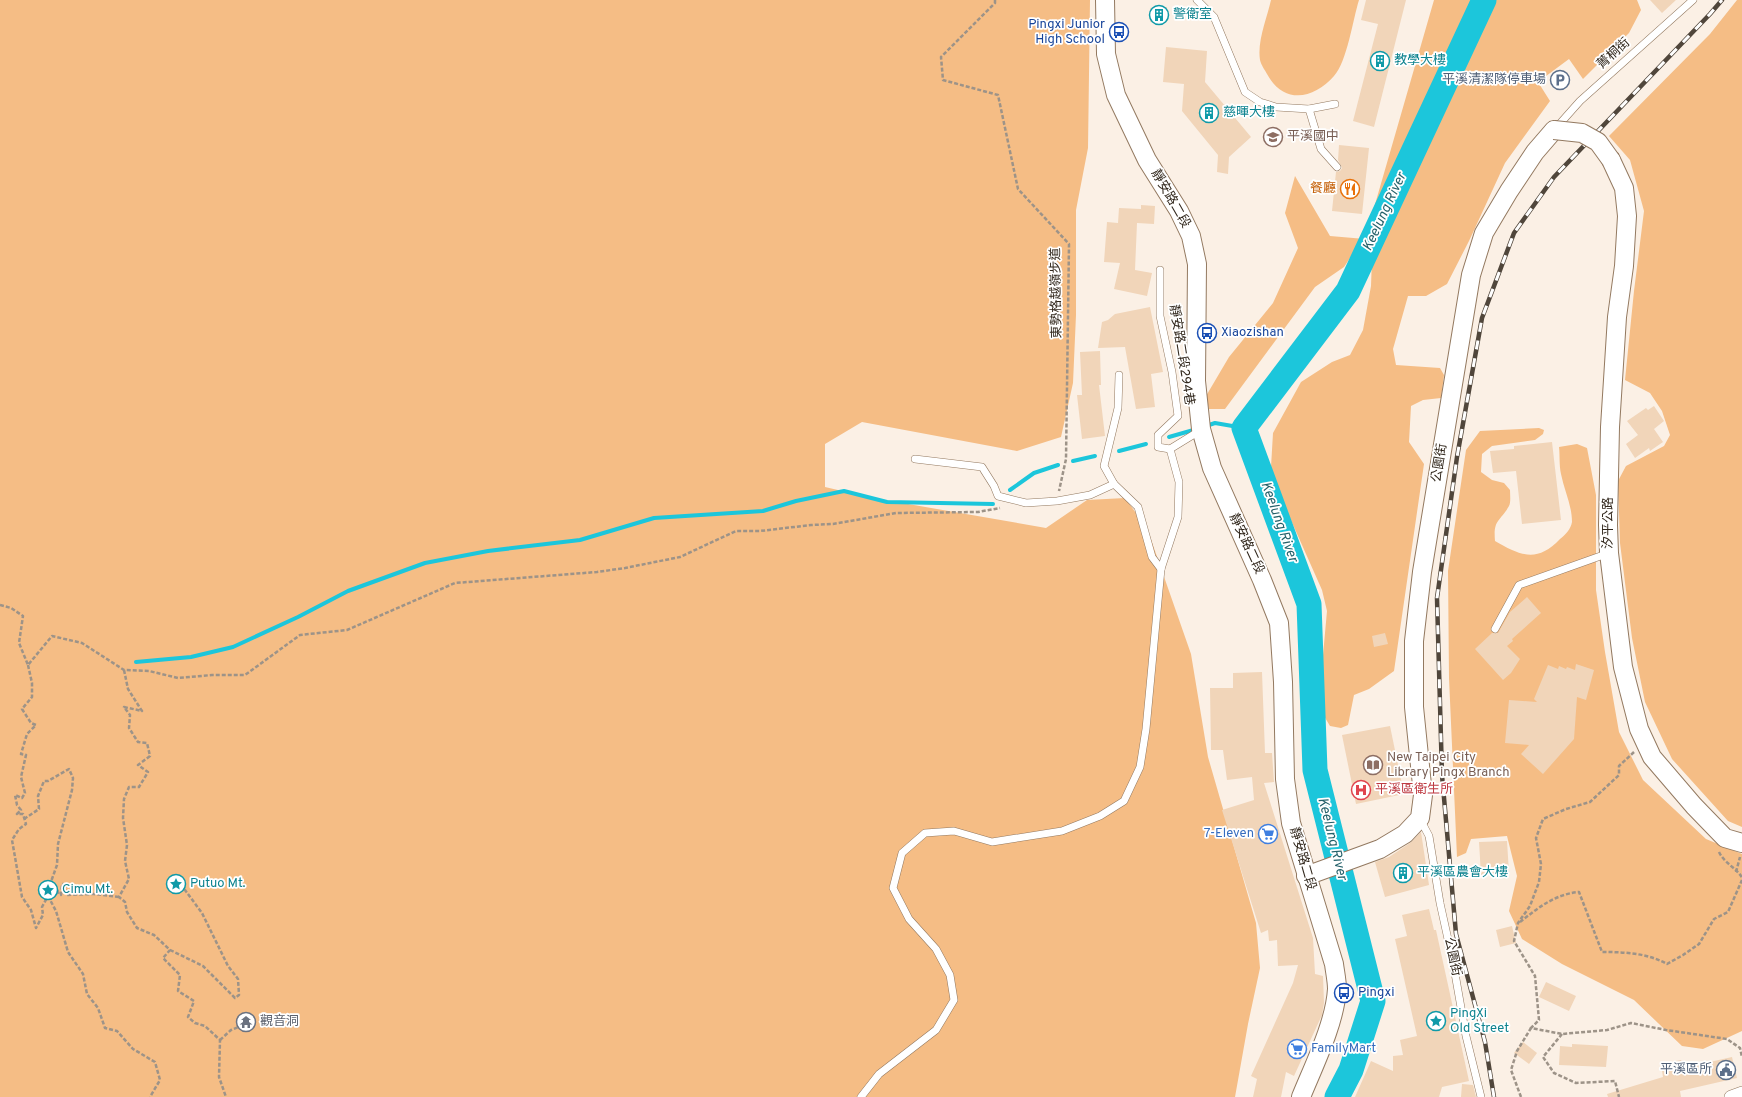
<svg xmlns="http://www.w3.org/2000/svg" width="1742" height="1097" font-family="Overpass,'Noto Sans TC',sans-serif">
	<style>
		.green { fill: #f5bd85 }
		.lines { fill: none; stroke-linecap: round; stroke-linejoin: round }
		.stream { stroke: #1cc6db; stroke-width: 4 }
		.river { stroke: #1cc6db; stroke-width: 25 }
		.building { fill: #f1d5b9 }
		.lane-casing { stroke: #937960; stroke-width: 8 }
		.street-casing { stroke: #937960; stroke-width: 14 }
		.secondary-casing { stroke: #937960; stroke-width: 20 }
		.path { stroke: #9d9388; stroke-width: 2.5; stroke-dasharray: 4 2; stroke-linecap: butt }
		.lane { stroke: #fff; stroke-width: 7 }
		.street { stroke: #fff; stroke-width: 13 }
		.secondary { stroke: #fff; stroke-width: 18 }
		.rail-casing { stroke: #50463b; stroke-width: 4.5 }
		.rail { stroke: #fff; stroke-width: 3; stroke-dasharray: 9; stroke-linecap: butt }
		.secondary-bridge-casing { stroke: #937960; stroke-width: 20; stroke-linecap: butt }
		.secondary-bridge { stroke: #fff; stroke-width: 18 }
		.labels { text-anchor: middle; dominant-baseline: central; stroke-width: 3.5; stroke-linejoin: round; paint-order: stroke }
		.culture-label { font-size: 13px; fill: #0d838f; stroke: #fff; text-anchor: start }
		.transit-label { font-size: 13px; fill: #164399; stroke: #fff; text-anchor: start }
		.street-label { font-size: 13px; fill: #31271c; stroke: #fff }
		.service-label { font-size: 13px; fill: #4e5e75; stroke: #fff; text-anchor: end }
		.education-label { font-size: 13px; fill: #785e54; stroke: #fff; text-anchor: start }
		.food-label { font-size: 13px; fill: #c56008; stroke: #fff; text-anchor: end }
		.health-label { font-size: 13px; fill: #be3a42; stroke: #fff; text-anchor: start }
		.shop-label { font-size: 13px; fill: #366cbe; stroke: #fff; text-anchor: end }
		.worship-label { font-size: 13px; fill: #5b616d; stroke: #fff; text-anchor: start }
		.water-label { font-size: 14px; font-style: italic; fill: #24616a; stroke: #fff }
	</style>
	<rect width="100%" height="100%" fill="#fbf0e5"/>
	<g class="green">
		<path d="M0,0H1090L1088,148L1076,210V315L1073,383L1061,437L1017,451L862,422L825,444V487L868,497L1046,528L1087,500L1125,498L1147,528L1191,654L1208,757L1256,923L1260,968L1248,1024L1235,1097H0Z"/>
		<path d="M1271,0H1359C1353,19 1347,62 1334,76C1314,99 1284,105 1267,74C1265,70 1261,65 1260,60C1257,41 1267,18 1271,0Z"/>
		<path d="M1434,0H1637L1641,10L1629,33L1583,79L1569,59L1538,82L1550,101L1505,163L1469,241L1447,284L1426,296H1408L1393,349L1396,365L1440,368L1444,375L1441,398L1423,400L1411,406L1409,442L1424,464L1394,671L1369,689L1354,695L1348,725L1341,728L1330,726L1324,716L1321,677L1327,611L1322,590L1282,500L1271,467L1273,433L1301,382L1332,362L1350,355L1363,330L1371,286L1372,258L1352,255L1344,267L1315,287L1225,409H1209L1206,396L1229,357L1273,303L1298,248L1285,213L1295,176L1330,236L1365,239Z"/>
		<path d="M1737,0H1742V827L1728,821L1672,759L1645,702L1632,638L1620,543L1618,481L1626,466L1664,446L1670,435L1662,411L1650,393L1625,380L1634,291L1644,211L1630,160L1609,136L1710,34Z"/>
		<path d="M1539,428L1544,430L1543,434L1535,440L1492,446L1482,454L1481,472L1492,480L1504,483L1510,490C1510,495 1511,502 1509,506C1500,522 1493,519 1495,541C1521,556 1537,563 1560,539C1565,535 1571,529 1572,522C1572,505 1564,490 1561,474C1559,465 1560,455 1559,447L1577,444L1587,448L1596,495V590L1605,652L1619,732L1643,780L1706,839L1742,854V1031L1703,1049L1682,1046L1634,1000L1562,964L1522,939L1509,911L1517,876L1507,836L1471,839L1466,853L1457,857L1449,678L1448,571L1466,450L1480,431Z"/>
	</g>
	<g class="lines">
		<g class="stream">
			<path d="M1206,426L1215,423L1244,428"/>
			<path d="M1169,437L1197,429"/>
			<path d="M1119,451L1146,444"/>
			<path d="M1073,461L1095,456"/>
			<path d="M1010,490L1034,473L1058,465"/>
			<path d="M136,662L191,657L233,647L298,617L348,591L425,563L488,551L580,540L654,518L763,511L796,501L844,491L887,502L993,504"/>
		</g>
		<path class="river" d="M1337,1097L1351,1070L1373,1001L1315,770L1309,604L1244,428L1348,291L1484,0"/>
	</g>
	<g class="building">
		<path d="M1366,0H1406L1374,127L1353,121L1378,24L1361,20Z"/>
		<path d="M1650,0H1676L1662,13Z"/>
		<path d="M1167,7L1168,21L1150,22V8Z"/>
		<path d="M1166,47L1207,51L1205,82L1251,137L1229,157L1228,174L1217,172L1218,155L1182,111L1184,84L1163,82Z"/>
		<path d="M1339,145L1369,148L1362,214L1332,211L1336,172L1340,171L1342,168L1338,160Z"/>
		<path d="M1141,205L1155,206L1154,224L1137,223L1135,270L1152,273L1147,296L1114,289L1120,263L1104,262L1107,222L1118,223L1119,208L1141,209Z"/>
		<path d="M1150,307L1163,372L1151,374L1155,407L1136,409L1125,347L1098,348L1102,322L1108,320L1115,314Z"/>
		<path d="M1100,351L1101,385H1099L1105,436L1082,439L1077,395H1082L1080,352Z"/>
		<path d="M1654,406L1664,421L1654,429L1663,442L1650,451L1649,448L1635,458L1626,444L1638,435L1627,421L1646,408L1648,410Z"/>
		<path d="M1552,442L1561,520L1522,524L1516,471L1493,473L1490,451L1514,449V446Z"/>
		<path d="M1527,597L1541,613L1512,639L1513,641L1507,646L1520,659L1511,673L1503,680L1475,649L1492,633H1498L1510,612Z"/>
		<path d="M1385,633L1388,644L1374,647L1372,636Z"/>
		<path d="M1576,664L1594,670L1586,700L1577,697L1574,739L1543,774L1521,754L1529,745L1505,743L1509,700L1537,702L1534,699L1548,665L1558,669L1559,666L1566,669L1567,667L1575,670Z"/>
		<path d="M1262,672L1265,753H1272L1274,782L1264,783L1313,938L1315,974L1323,976L1324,1003L1322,1015L1294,1076L1286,1072L1281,1097H1253L1257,1079L1251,1076L1293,983L1298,965L1278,966L1277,940L1269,941L1268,930L1261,933L1222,810L1254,800L1252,777L1227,780L1223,750H1211L1210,688H1233V673Z"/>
		<path d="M1390,726L1404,794L1356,804L1342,735Z"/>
		<path d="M1421,832L1429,885L1385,897L1375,862L1389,857L1410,843Z"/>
		<path d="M1507,841L1509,873L1481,875L1479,842Z"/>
		<path d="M1429,909L1434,930H1436L1469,1081L1442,1087L1439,1097H1355L1371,1061L1393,1071V1056L1403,1055L1400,1040L1417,1036L1395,939L1407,936L1402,915Z"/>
		<path d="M1512,926L1516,943L1500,947L1496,930Z"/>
		<path d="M1546,982L1576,996L1569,1011L1539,997Z"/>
		<path d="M1523,1042L1537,1053L1529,1064L1514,1053Z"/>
		<path d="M1572,1044L1608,1046L1606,1067L1559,1065L1560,1046L1572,1047Z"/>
		<path d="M1732,1057L1737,1078L1680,1091L1681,1097H1608L1607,1094L1663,1077L1661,1064L1681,1060L1683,1068Z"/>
		<path d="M1462,1084L1473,1085L1476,1097H1461Z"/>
	</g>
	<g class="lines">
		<g class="lane-casing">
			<g id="lane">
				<path d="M1197,0L1214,17L1245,92L1260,102L1276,107L1309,109L1335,104"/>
				<path d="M1309,109L1321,149L1337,167"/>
				<path d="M1556,128L1580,101L1693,0"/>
				<path d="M1160,270V316L1172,372L1178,416L1158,435V447L1170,449"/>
				<path d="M1119,375L1118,408L1104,466L1114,484L1138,507L1152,557L1161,569"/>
				<path d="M915,459L982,467L994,486L998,496L1026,503L1057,501L1090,495L1114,484"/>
				<path d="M1495,629L1519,585L1609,553"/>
				<path d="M1420,819L1429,836L1440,903L1453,962L1466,1036L1481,1097"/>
				<path d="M861,1097L879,1074L936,1030L954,1000L950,975L936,949L909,919L893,888L902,853L925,833L954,831L992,842L1062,831L1100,816L1124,801L1140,767L1146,729L1161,569L1178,517L1179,482L1170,449L1201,430"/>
			</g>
		</g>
		<g class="street-casing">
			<path id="street" d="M1731,1097L1742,1093"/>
		</g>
		<g class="secondary-casing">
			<g id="secondary">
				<path d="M1105,0L1106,54L1116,95L1147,160L1179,211L1191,236L1197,264L1196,381L1201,429L1212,468L1262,580L1279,623L1283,682L1285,779L1291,823L1334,964C1335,972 1337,981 1337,989C1335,1023 1314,1065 1301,1097"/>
				<path d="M1611,160L1624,188L1627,216L1624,266L1617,317L1610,427L1608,525L1609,553L1623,667L1639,729L1652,757L1694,806L1725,838L1742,843"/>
				<path d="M1306,876L1380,849L1405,834L1420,818L1423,795L1414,707V641L1422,572L1471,275L1484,233L1509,191L1535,152L1554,130"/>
			</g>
		</g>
		<g class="path">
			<path d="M995,0V3L941,57L943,80L998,95L1018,189L1069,244L1066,459L1059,491"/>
			<path d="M0,605L11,608L23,616L19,643L28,665L52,636L82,643L124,670L149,671L178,678L212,675H245L300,635L347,630L455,583L597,572L625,568L680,557L736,531H760L811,525L833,524L896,513L978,512L1000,508"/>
			<path d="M28,665L32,683V697L22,709L31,723L36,725L27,734L21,754L26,755L21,777L25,793L22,798L15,795L17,805L21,810L17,814H23L26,824L19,829L12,840L22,897L31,910L36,928L43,915L42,907L48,896"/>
			<path d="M124,670L128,689L142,711L124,707L130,715L129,728L138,742L147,743L150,756L138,765L148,772L139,787H129L124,799L123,818L127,845L125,861L129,879L119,897L125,902L127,912L137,928L154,935L170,950L163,958L180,975L178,991L194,1001L188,1017L195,1023L205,1026L220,1040L219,1077L226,1097"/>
			<path d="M1634,752L1619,766V775L1590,802L1566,809L1543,819L1536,838L1541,864L1539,882L1530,906L1518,923L1514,941L1535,976L1539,1020L1531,1028L1562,1034L1607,1030L1631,1023L1666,1030L1727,1039L1740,1048L1742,1057"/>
			<path d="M24,819L39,809L38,796L44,781H48L69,769L73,778L72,790L58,844L57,865L48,890"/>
			<path d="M1719,852C1724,863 1739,870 1742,878"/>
			<path d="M1736,872L1740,857"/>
			<path d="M119,897L94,894L67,895L63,884L62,885L61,895L59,894L55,885L48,890V896L56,911L68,952L83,974L87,994L98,1008L105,1028L117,1031L133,1049L155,1062L160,1080L150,1097"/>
			<path d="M1520,922C1538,908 1555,894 1579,892L1602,952C1624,952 1647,953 1667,964L1683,955L1699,944L1714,919L1728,912L1742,880"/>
			<path d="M170,950L203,966L235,998L239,995L238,979L228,966L202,913L185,890L176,884"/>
			<path d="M1562,1034L1543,1057L1554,1073L1576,1083L1615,1081L1619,1097"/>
			<path d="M220,1040L231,1030L246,1024"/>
			<path d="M1521,1097L1511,1070L1517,1051L1531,1028"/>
		</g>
		<use href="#lane" class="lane"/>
		<use href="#street" class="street"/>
		<use href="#secondary" class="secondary"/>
		<g class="rail-casing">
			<path id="rail" d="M1494,1097L1485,1042L1456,934L1442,775L1437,598L1457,457L1482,318L1514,233L1554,177L1710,14L1722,0"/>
		</g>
		<use href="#rail" class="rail"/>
		<g class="secondary-bridge-casing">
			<path id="secondary-bridge" d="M1554,130L1582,133L1598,142L1611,160"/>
		</g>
		<use href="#secondary-bridge" class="secondary-bridge"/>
	</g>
	<defs>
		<g id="building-ring" transform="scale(1)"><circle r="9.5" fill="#fff" stroke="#0f9aa8" stroke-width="1.5"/><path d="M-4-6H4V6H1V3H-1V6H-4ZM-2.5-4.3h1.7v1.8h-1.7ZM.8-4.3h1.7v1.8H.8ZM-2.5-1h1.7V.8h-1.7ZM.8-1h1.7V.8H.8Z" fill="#0f9aa8"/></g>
		<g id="bus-ring" transform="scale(1)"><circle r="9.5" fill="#fff" stroke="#1a4fb4" stroke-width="1.5"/><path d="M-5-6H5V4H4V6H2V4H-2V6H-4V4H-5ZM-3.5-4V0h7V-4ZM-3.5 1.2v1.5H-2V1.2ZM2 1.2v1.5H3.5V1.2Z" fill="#1a4fb4"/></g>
		<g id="parking-ring" transform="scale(1)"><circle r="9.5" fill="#fff" stroke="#5c6f8a" stroke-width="1.5"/><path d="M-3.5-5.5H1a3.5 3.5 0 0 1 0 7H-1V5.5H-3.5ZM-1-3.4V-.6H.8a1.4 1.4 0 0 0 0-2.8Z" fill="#5c6f8a"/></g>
		<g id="school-ring" transform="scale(1)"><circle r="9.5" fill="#fff" stroke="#8d6e63" stroke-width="1.5"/><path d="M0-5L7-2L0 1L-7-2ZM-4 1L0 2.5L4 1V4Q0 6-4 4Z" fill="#8d6e63"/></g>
		<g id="restaurant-ring" transform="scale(1)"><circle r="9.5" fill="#fff" stroke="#e8710a" stroke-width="1.5"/><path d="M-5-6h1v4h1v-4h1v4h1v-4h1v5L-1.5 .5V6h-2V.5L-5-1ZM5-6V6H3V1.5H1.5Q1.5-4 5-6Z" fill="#e8710a"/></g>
		<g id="library-ring" transform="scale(1)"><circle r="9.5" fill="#fff" stroke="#8d6e63" stroke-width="1.5"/><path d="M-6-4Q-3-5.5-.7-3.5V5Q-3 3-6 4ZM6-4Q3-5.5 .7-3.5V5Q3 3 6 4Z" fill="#8d6e63"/></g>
		<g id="hospital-ring" transform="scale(1)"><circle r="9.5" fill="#fff" stroke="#e0444e" stroke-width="1.5"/><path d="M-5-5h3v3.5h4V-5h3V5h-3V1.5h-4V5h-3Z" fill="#e0444e"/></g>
		<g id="supermarket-ring" transform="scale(1)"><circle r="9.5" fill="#fff" stroke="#3f7fe0" stroke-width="1.5"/><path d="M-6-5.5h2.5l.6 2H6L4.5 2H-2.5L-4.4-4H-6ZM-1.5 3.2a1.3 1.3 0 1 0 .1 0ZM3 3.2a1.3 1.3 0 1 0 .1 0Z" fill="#3f7fe0"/></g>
		<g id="sight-ring" transform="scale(1)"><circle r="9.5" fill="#fff" stroke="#0f9aa8" stroke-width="1.5"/><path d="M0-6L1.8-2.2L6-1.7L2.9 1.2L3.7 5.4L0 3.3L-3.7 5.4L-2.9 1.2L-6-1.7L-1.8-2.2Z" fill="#0f9aa8"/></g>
		<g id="temple-ring" transform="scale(1)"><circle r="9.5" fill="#fff" stroke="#6b7280" stroke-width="1.5"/><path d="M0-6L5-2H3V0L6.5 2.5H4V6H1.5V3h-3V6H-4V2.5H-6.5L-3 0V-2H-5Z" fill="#6b7280"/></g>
		<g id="civic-ring" transform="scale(1)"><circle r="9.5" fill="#fff" stroke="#5c6f8a" stroke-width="1.5"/><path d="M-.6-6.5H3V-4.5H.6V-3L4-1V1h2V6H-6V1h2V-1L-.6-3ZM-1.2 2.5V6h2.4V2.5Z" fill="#5c6f8a"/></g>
	</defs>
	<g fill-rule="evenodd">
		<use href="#building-ring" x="1159" y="15"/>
		<use href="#bus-ring" x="1119" y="32"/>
		<use href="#building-ring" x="1380" y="61"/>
		<use href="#parking-ring" x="1560" y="80"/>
		<use href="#building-ring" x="1209" y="113"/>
		<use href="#school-ring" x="1273" y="137"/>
		<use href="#restaurant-ring" x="1350" y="189"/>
		<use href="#bus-ring" x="1207" y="333"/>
		<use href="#library-ring" x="1373" y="765"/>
		<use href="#hospital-ring" x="1361" y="790"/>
		<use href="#supermarket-ring" x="1268" y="834"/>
		<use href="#building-ring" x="1403" y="873"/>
		<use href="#sight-ring" x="176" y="884"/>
		<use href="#sight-ring" x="48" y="890"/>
		<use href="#bus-ring" x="1344" y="993"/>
		<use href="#sight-ring" x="1436" y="1021"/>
		<use href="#temple-ring" x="246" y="1022"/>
		<use href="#supermarket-ring" x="1297" y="1049"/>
		<use href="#civic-ring" x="1726" y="1070"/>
	</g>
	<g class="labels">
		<g class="culture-label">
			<text x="1173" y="15">警衛室</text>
			<text x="1394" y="61">教學大樓</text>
			<text x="1223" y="113">慈暉大樓</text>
			<text x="1417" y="873">平溪區農會大樓</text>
			<text x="190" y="884">Putuo Mt.</text>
			<text x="62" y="890">Cimu Mt.</text>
			<text x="1450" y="1014">PingXi<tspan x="1450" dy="15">Old Street</tspan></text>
		</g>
		<g class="transit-label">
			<text x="1105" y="25" text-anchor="end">Pingxi Junior<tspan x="1105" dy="15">High School</tspan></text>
			<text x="1221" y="333">Xiaozishan</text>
			<text x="1358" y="993">Pingxi</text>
		</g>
		<g class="street-label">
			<text transform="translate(1614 54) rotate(-42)">菁桐街</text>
			<text transform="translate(1170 199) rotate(60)">靜安路二段</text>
			<text transform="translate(1057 293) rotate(-91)">東勢格越嶺步道</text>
			<text transform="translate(1181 355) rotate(81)">靜安路二段294巷</text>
			<text transform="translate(1440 463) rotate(-81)">公園街</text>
			<text transform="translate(1609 523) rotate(-90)">汐平公路</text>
			<text transform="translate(1246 544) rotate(65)">靜安路二段</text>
			<text transform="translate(1302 859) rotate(74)">靜安路二段</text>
			<text transform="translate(1452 957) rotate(78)">公園街</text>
		</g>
		<g class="service-label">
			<text x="1546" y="80">平溪清潔隊停車場</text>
			<text x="1712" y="1070">平溪區所</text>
		</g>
		<g class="education-label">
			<text x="1287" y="137">平溪國中</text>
			<text x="1387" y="758">New Taipei City<tspan x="1387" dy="15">Library Pingx Branch</tspan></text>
		</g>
		<g class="food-label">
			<text x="1336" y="189">餐廳</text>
		</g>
		<g class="health-label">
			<text x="1375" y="790">平溪區衛生所</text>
		</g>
		<g class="shop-label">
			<text x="1254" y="834">7-Eleven</text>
			<text x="1311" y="1049" text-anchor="start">FamilyMart</text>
		</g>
		<g class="worship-label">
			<text x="260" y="1022">觀音洞</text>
		</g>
		<g class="water-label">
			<text transform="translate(1385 212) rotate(-65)">Keelung River</text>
			<text transform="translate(1279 522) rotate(70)">Keelung River</text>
			<text transform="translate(1332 839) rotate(76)">Keelung River</text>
		</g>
	</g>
</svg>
